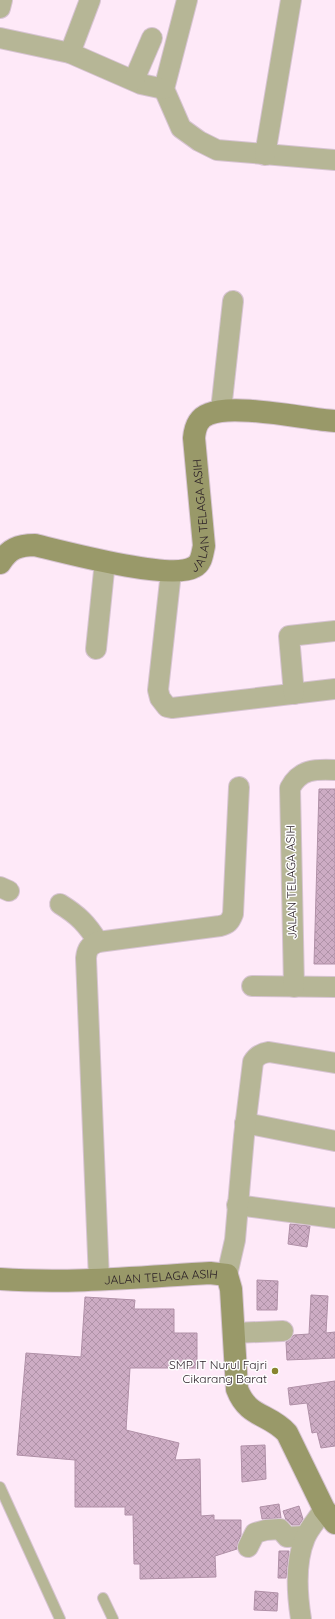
<svg xmlns="http://www.w3.org/2000/svg" width="335" height="1619" font-family="Quicksand,sans-serif">
	<style>
		.building { fill: url(#building-cross-hatch); stroke: #b090a7 }
		.lines { fill: none; stroke-linecap: round; stroke-linejoin: round }
		.lane-casing { stroke: #d7c4d2; stroke-width: 12 }
		.street-casing { stroke: #d7c4d2; stroke-width: 22 }
		.secondary-casing { stroke: #d7c4d2; stroke-width: 24 }
		.lane { stroke: #b6b696; stroke-width: 10 }
		.street { stroke: #b6b696; stroke-width: 20 }
		.secondary { stroke: #999969; stroke-width: 22 }
		.poi-dot { fill: #87852e; stroke: #fefefe; stroke-width: 1.5 }
		.labels { text-anchor: middle; dominant-baseline: central; stroke-width: 3; stroke-linejoin: round; paint-order: stroke }
		.street-label { font-size: 12px; fill: #271b24; stroke: #fefefe }
		.poi-label { font-size: 12px; fill: #271b24; stroke: #fefefe; text-anchor: end }
	</style>
	<defs>
		<pattern id="building-cross-hatch" width="8" height="8" patternUnits="userSpaceOnUse"><rect width="8" height="8" fill="#cdacc4"/><path d="M0 0l8 8M0 8l8-8" fill="none" stroke="#b093a8"/></pattern>
	</defs>
	<rect width="100%" height="100%" fill="#fee9f8"/>
	<g class="building">
		<path d="M319,789H335V964H314Z"/>
		<path d="M290,1224L310,1226L307,1247L288,1244Z"/>
		<path d="M257,1280L278,1281L277,1310H257Z"/>
		<path d="M311,1295L328,1296L326,1333L335,1332V1358L287,1360L286,1342L289,1340L294,1335L309,1334Z"/>
		<path d="M85,1297L135,1300L134,1309H174V1333H197V1368H130L126,1430L179,1443L175,1460L200,1459L201,1516L214,1515V1520H241V1535L238,1542L237,1549L215,1556L216,1577L140,1579V1564H134L133,1515H125V1507H75V1460L17,1455L26,1353L81,1357Z"/>
		<path d="M335,1381V1446L321,1448L317,1432L312,1433L307,1403L290,1405L288,1388Z"/>
		<path d="M265,1445L266,1479L242,1482L241,1446Z"/>
		<path d="M279,1504L281,1518L262,1519L260,1507Z"/>
		<path d="M299,1506L303,1519L299,1525H292L286,1520L283,1511Z"/>
		<path d="M279,1551H289L286,1578H278Z"/>
		<path d="M255,1591L278,1593L277,1611L254,1610Z"/>
	</g>
	<g class="lines">
		<g class="lane-casing">
			<g id="lane">
				<path d="M0,1487L60,1619"/>
				<path d="M103,1598L113,1619"/>
			</g>
		</g>
		<g class="street-casing">
			<g id="street">
				<path d="M187,0L164,89L181,128L199,141L217,150L335,160"/>
				<path d="M0,8L2,0"/>
				<path d="M0,38L70,53L141,84L164,89"/>
				<path d="M70,53L90,0"/>
				<path d="M134,80L152,38"/>
				<path d="M265,155L291,0"/>
				<path d="M221,410L233,301"/>
				<path d="M171,572L158,690L160,698L167,707L172,708L335,689"/>
				<path d="M96,649L105,561"/>
				<path d="M294,694L289,636L335,631"/>
				<path d="M0,887L9,891"/>
				<path d="M60,904C78,915 87,924 98,942"/>
				<path d="M252,986L335,987"/>
				<path d="M294,987L290,788C300,769 315,769 335,770"/>
				<path d="M245,1123L335,1141"/>
				<path d="M237,1205L335,1218"/>
				<path d="M227,1275L235,1240L244,1136L253,1062C257,1055 262,1053 269,1052L335,1063"/>
				<path d="M99,1280L86,958C87,949 89,946 98,942L220,926C228,924 230,922 233,914L239,787"/>
				<path d="M234,1333L283,1331"/>
				<path d="M248,1547L255,1533L266,1530L280,1529L287,1537L305,1536"/>
				<path d="M301,1619C297,1594 295,1562 305,1538C309,1528 318,1519 324,1509"/>
			</g>
		</g>
		<g class="secondary-casing">
			<g id="secondary">
				<path id="s1" d="M0,563C9,549 18,545 35,545C64,552 172,581 194,567C202,563 202,554 204,546L194,438C195,427 198,418 209,414C234,403 305,419 335,421"/>
				<path id="s2" d="M0,1279C70,1284 140,1277 210,1273L227,1275L231,1289L237,1389C248,1418 269,1413 287,1433L324,1509L335,1523"/>
			</g>
		</g>
		<use href="#lane" class="lane"/>
		<use href="#street" class="street"/>
		<use href="#secondary" class="secondary"/>
	</g>
	<circle class="poi-dot" cx="275" cy="1371" r="4"/>
	<g class="labels">
		<g class="street-label">
			<text stroke="none"><textPath href="#s1" startOffset="258">JALAN TELAGA ASIH</textPath></text>
			<text transform="translate(291 882) rotate(-91)">JALAN TELAGA ASIH</text>
			<text stroke="none"><textPath href="#s2" startOffset="161">JALAN TELAGA ASIH</textPath></text>
		</g>
		<g class="poi-label">
			<text x="267" y="1364">SMP IT Nurul Fajri<tspan x="267" dy="14">Cikarang Barat</tspan></text>
		</g>
	</g>
</svg>
